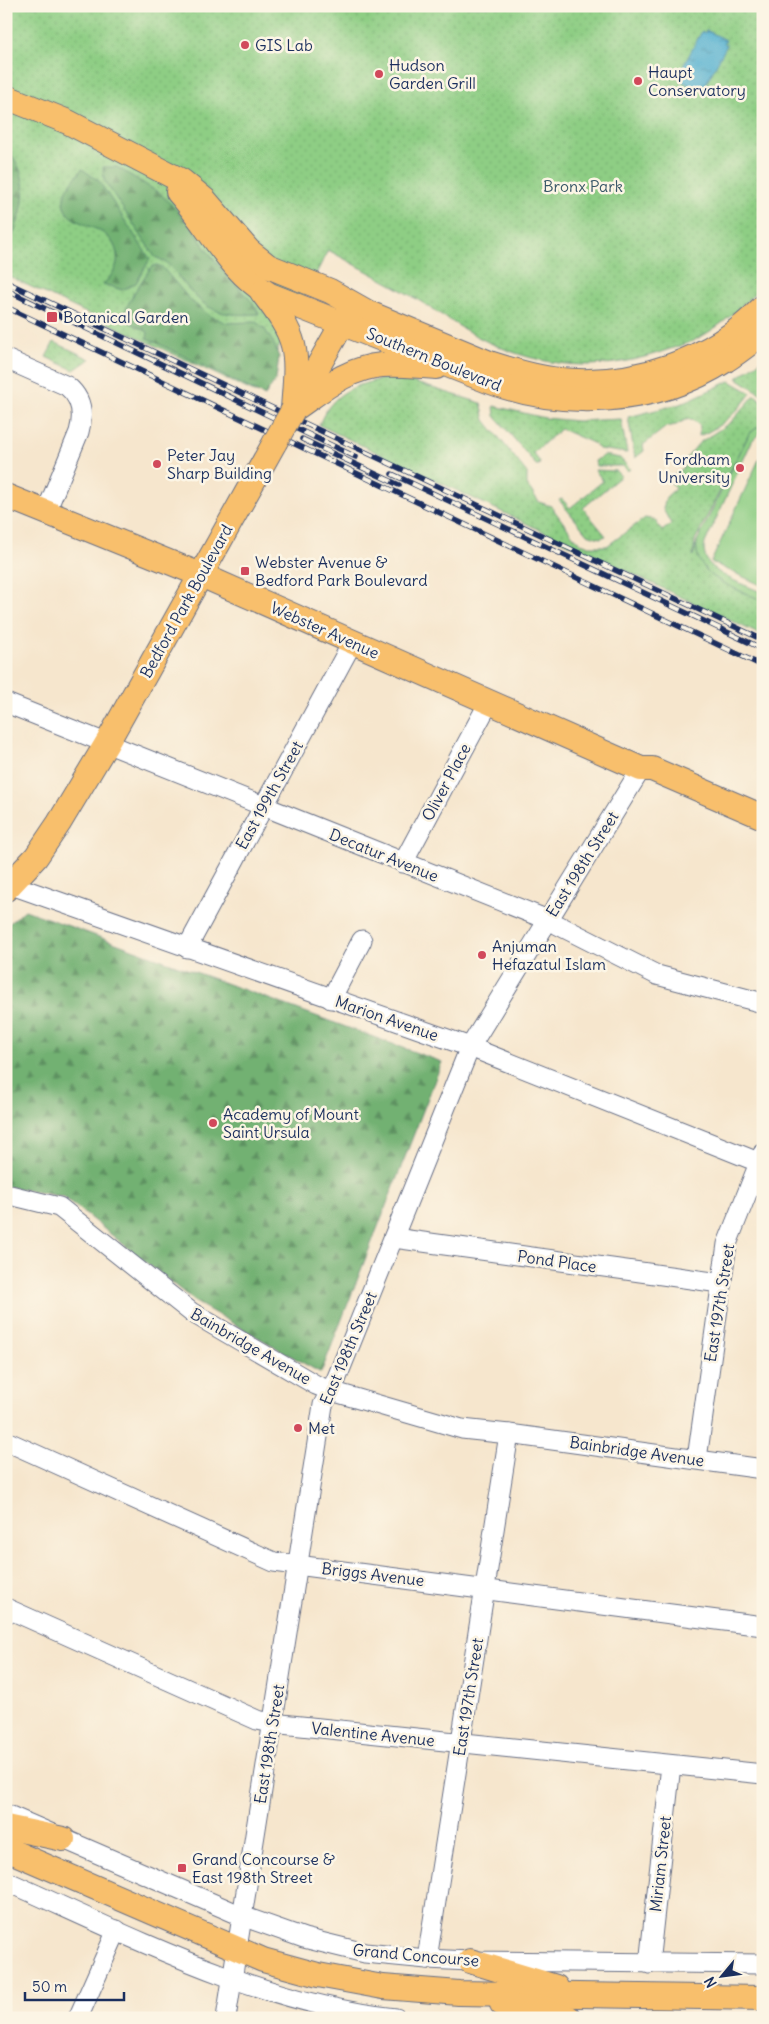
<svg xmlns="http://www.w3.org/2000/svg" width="769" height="2024" font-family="Delius,sans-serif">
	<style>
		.green { fill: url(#green-dots); stroke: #547e71 }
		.forest { fill: url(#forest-firs); stroke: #467068 }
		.pitch { fill: #8ece84; stroke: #547e71 }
		.water { fill: url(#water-ripples); stroke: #367097 }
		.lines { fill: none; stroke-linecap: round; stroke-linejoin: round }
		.minor-casing { stroke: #686f85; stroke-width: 21 }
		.major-casing { stroke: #686f85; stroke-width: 26 }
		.minor { stroke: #fff; stroke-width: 19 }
		.major { stroke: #f8bf6c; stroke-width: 24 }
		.rail-casing { stroke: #1b2f5e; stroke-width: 5.5 }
		.rail { stroke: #fcf5e5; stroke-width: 4; stroke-dasharray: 11; stroke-linecap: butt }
		.major-bridge-casing { stroke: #686f85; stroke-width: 26; stroke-linecap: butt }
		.major-bridge { stroke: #f8bf6c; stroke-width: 24 }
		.poi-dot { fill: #d1495b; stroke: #fcf5e5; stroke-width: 2 }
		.labels { text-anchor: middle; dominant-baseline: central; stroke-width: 5; stroke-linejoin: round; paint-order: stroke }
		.poi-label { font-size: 16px; fill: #1b2f5e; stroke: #fcf5e5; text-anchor: start }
		.park-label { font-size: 16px; fill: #385768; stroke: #fcf5e5 }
		.street-label { font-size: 16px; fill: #1b2f5e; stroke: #fcf5e5 }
	</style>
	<defs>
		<pattern id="green-dots" width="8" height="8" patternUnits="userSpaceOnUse" patternTransform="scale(1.25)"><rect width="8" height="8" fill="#8ece84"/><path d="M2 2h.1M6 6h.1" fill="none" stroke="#7ab174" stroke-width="1.8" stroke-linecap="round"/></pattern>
		<pattern id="forest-firs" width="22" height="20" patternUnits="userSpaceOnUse" patternTransform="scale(1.25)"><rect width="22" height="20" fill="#72b172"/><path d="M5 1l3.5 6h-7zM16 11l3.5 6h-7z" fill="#5d9061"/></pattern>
		<pattern id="water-ripples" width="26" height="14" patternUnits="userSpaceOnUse" patternTransform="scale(1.25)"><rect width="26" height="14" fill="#52b0d0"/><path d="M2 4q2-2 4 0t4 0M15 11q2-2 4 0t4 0" fill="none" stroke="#4390ac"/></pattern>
	</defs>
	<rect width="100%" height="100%" fill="#fcf5e5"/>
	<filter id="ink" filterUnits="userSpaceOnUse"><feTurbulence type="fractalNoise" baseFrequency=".02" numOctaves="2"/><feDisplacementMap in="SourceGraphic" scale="10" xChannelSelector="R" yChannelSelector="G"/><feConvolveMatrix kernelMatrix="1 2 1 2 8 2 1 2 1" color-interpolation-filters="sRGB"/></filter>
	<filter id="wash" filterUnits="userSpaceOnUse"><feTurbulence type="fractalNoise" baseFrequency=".0096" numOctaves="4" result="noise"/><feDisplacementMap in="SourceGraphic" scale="20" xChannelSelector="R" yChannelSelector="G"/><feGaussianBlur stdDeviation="1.12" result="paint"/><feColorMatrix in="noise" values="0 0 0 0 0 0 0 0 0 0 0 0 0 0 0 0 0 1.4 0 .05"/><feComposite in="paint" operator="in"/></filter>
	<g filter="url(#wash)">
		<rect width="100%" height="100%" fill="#f6e6cd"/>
		<g class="green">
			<path d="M6,6H763V285C743,306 722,326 695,340C687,344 676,347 667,350C608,371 554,370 497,346C468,334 441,314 415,298C386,281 357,266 328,250L256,393L6,275Z"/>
			<path d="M54,342L90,359L74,370L46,357Z"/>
			<path d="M763,359V395L737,378Z"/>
			<path d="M387,378L403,379L481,403L485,420L527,473V485L539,502L551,506L574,537L581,543L590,546H607L645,518L655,520L662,531L671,524L663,509L666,497L675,489L669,480L686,465L684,461L699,443L731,422L755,395L763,402V423L749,434L695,540L693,556L697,541C692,578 737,588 763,601V636L319,425C332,392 354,385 387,378Z"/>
			<path d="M730,381L751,393C738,412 720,428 699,436L700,426L692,419L685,420L676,425L666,427L643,445L644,451L635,458L628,417L680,404Z"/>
			<path d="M494,406L545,418L577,421L621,419L627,453L599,449L593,443L561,429L533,453L540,462L539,465H536L495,416Z"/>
			<path d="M604,455L620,458L630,469L628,471L623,466H596L595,461Z"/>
			<path d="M595,470L616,471L621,476L583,508L606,536L600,538L587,534L559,500L562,499L570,508L603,481Z"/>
		</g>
		<g class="forest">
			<path d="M6,148C36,180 22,216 6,251Z"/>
			<path d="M103,167H117L161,194L193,228L205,248L225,273L253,303L259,314C225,316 209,314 186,286C174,272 173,264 155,257L104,180Z"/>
			<path d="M82,169L99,181L150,259L136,283L122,290L103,284C112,276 119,266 117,254C111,222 71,229 64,207C61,192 75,179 82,169Z"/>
			<path d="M157,265L162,267L191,301L210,316L227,323L256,322L264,328L273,342L279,357L276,379L265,396L147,338L148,332L121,318L134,293L151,267Z"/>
			<path d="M25,910L442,1062L321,1373L197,1303L64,1197L6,1186V926Z"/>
		</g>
		<g class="pitch">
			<path d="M763,423V430L752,441L705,543C697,572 743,583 763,593V601C737,588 692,578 697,541L749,434Z"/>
			<path d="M763,451V586L711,562Z"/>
		</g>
		<path class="water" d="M706,30L726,40L724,43L727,45L703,89L700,87L698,90L680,80L681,77L678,76L702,31L705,33Z"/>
	</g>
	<g filter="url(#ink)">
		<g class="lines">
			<g class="minor-casing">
				<g id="minor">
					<path d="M6,359L67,386C82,398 84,414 79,432L46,512"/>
					<path d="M6,703L548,920L657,975L763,1003"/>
					<path d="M403,863L489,702"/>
					<path d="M6,883L470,1047L763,1164"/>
					<path d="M187,948L352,643"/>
					<path d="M331,999L362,940"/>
					<path d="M6,1194L59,1207L191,1312L316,1385L331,1391L462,1429L509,1434L763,1469"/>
					<path d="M394,1238L720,1283"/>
					<path d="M6,1441L274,1562L763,1626"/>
					<path d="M697,1459L727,1244L763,1153"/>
					<path d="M6,1608L257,1720L272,1723L763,1774"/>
					<path d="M6,1814L242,1916L304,1938L365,1953L427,1959L470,1961L763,1964"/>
					<path d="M6,1881C130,1936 260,2004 396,2018"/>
					<path d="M427,1959L509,1434"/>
					<path d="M649,1964L671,1765"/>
					<path d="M78,2018L117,1930"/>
					<path d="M226,2018L323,1405L336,1380L470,1047L641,769"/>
				</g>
			</g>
			<g class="major-casing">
				<g id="major">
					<path d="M6,97L68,122L182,181L205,200L249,251L268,266L330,291L369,313L492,364C514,371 537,378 560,380C633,387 712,361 763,307"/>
					<path d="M178,192C209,226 229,271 270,295L488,381C564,410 657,405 726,360C739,352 751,342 763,333"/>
					<path d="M262,292C274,308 288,325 293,345C298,365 294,390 293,410"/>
					<path d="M296,405L350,310"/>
					<path d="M293,410C321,391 347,368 382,365C400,364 418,366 436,367"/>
					<path d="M6,496L201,575L641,769H652L763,817"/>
					<path d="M6,889L36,857L59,823L107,743L275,442"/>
					<path d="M6,1827L63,1839"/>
					<path d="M6,1849L263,1960L318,1975L383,1987L459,1993L763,1998"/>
					<path d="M470,1961L556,1987"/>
					<path d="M502,2004L569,2018"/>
				</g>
			</g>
			<use href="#minor" class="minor"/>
			<use href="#major" class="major"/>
			<g class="rail-casing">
				<g id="rail">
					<path d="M6,282L763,640"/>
					<path d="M6,290L356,457"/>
					<path d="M6,307L763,666"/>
					<path d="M302,439L399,485"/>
					<path d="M392,474L763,649"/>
				</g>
			</g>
			<use href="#rail" class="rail"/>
			<g class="major-bridge-casing">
				<path id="major-bridge" d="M275,442L293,410"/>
			</g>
			<use href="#major-bridge" class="major-bridge"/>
		</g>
	</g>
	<g class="poi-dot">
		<circle cx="245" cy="45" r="5"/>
		<circle cx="379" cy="74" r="5"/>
		<circle cx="638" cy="81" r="5"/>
		<rect x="46" y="311" width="12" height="12" rx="2.5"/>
		<circle cx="157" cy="464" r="5"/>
		<circle cx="740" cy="468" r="5"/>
		<rect x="240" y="566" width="10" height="10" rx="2.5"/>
		<circle cx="482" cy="955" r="5"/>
		<circle cx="213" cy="1123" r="5"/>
		<circle cx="298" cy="1428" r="5"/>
		<rect x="177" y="1863" width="10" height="10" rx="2.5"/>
	</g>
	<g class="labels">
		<g class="poi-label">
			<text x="255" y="45">GIS Lab</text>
			<text x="389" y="65">Hudson<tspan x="389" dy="18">Garden Grill</tspan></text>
			<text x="648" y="72">Haupt<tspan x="648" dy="18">Conservatory</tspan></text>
			<text x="63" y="317">Botanical Garden</text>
			<text x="167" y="455">Peter Jay<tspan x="167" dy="18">Sharp Building</tspan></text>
			<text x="730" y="459" text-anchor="end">Fordham<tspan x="730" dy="18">University</tspan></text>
			<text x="255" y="562">Webster Avenue &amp;<tspan x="255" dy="18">Bedford Park Boulevard</tspan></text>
			<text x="492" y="946">Anjuman<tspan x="492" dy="18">Hefazatul Islam</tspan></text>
			<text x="223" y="1114">Academy of Mount<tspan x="223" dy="18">Saint Ursula</tspan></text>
			<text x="308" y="1428">Met</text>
			<text x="192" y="1859">Grand Concourse &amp;<tspan x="192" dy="18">East 198th Street</tspan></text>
		</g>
		<g class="park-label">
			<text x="583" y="186">Bronx Park</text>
		</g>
		<g class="street-label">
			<text transform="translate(434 359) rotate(22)">Southern Boulevard</text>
			<text transform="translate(186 601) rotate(-61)">Bedford Park Boulevard</text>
			<text transform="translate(325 630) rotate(24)">Webster Avenue</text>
			<text transform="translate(446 782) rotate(-62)">Oliver Place</text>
			<text transform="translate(269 795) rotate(-61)">East 199th Street</text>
			<text transform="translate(384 855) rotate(22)">Decatur Avenue</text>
			<text transform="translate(582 864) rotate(-58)">East 198th Street</text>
			<text transform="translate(387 1018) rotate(19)">Marion Avenue</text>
			<text transform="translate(557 1261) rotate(8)">Pond Place</text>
			<text transform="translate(719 1303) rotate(-81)">East 197th Street</text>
			<text transform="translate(251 1346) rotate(30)">Bainbridge Avenue</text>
			<text transform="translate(348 1348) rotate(-67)">East 198th Street</text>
			<text transform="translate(637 1451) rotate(8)">Bainbridge Avenue</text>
			<text transform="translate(373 1574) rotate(7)">Briggs Avenue</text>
			<text transform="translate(468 1697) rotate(-81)">East 197th Street</text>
			<text transform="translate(373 1734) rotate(6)">Valentine Avenue</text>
			<text transform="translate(269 1744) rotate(-81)">East 198th Street</text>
			<text transform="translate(660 1864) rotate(-84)">Miriam Street</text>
			<text transform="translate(416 1955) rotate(5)">Grand Concourse</text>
		</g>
	</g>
	<rect width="769" height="2024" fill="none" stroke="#fcf5e5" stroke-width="25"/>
	<g transform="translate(722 1976) rotate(241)" stroke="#fcf5e5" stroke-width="4" paint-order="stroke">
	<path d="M0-4L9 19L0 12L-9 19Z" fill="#1b2f5e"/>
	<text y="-8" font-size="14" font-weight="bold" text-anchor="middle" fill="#1b2f5e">N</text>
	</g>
	<path d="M25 1992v8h99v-8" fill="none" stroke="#1b2f5e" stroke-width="2.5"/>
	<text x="32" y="1992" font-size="15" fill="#1b2f5e" stroke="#fcf5e5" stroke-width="4" paint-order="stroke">50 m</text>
</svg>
